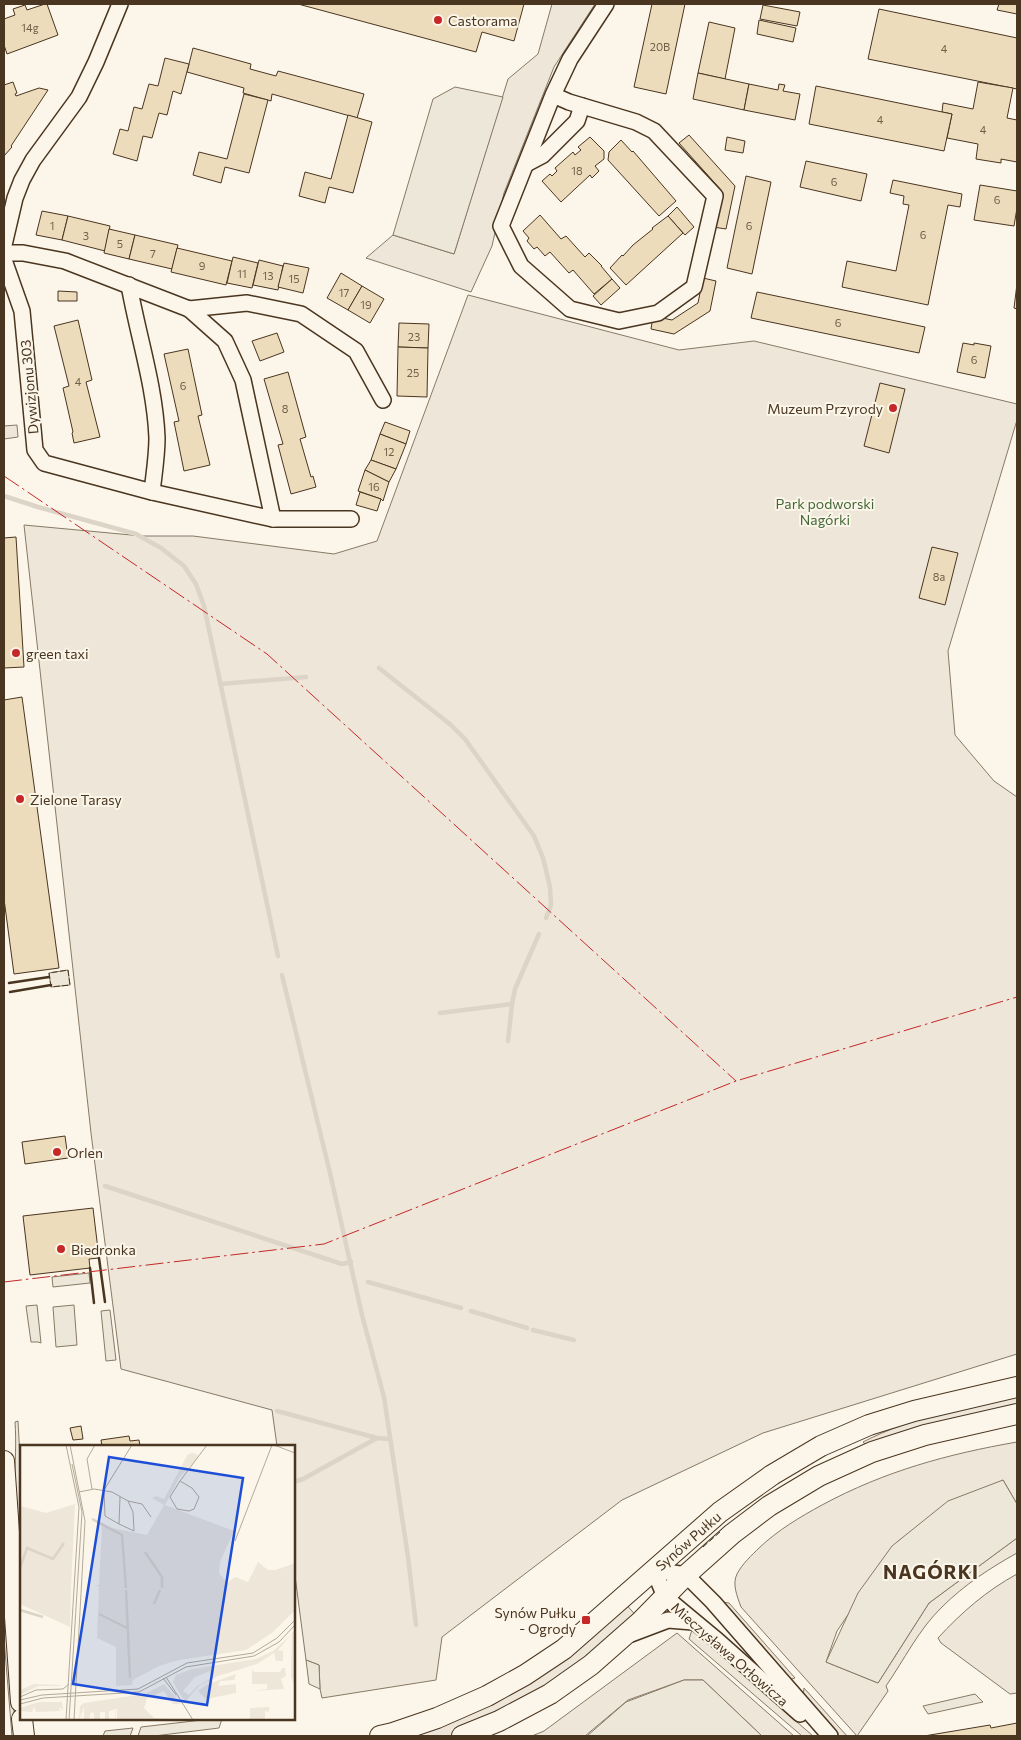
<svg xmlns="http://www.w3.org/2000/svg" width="1021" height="1740" font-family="Commissioner,sans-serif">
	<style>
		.green { fill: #ede6d9; stroke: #887966 }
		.parking { fill: #ede7d9; stroke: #887966 }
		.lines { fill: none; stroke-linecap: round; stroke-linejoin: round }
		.stream { stroke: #dcd4c6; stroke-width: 4.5 }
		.building { fill: #ecdcbc; stroke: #4a3520 }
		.minor-casing { stroke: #4a3520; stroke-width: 18 }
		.major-casing { stroke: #4a3520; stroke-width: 22 }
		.minor { stroke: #fbf6e9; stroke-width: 15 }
		.major { stroke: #fbf6e9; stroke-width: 20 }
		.fence { stroke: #4a3520; stroke-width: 1; stroke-dasharray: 6 2.5; stroke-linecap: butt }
		.wall { stroke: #4a3520; stroke-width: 2.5 }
		.power { stroke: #c62828; stroke-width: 1; stroke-dasharray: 18 4 2.5 4; stroke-linecap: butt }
		.poi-dot { fill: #c62828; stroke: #fbf6e9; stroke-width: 2 }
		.labels { text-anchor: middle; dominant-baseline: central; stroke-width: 4; stroke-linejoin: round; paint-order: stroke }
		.number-label { font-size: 11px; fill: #725f47 }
		.poi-label { font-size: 14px; fill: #4a3520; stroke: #fbf6e9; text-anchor: start }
		.street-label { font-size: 14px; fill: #4a3520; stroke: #fbf6e9 }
		.park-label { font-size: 14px; fill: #436837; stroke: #fbf6e9 }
		.district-label { font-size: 19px; font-weight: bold; letter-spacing: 1px; fill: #4a3520; stroke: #fbf6e9 }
		.inset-river { fill: none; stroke: #dcd4c6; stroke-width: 2.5 }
		.inset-road { fill: none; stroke: #b4a999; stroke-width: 1 }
		.view { fill: #1d4ed8; fill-opacity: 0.15; stroke: #1d4ed8; stroke-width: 2.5 }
		.inset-edge { fill: none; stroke: #4a3520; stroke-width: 2.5 }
	</style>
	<rect width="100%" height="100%" fill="#fbf6e9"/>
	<g class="green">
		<path d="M552,4H595L554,67L504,193L492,246L471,292L366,258L393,235L454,254L508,79L538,54Z"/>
		<path d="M468,295L679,350L754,341L1017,404V420L948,651L955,735L994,781L1017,797V1354L763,1433L622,1500L442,1637L436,1680L322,1698L320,1689L319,1665L306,1660L294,1568V1446H277L272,1410L121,1369L91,1133L24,525L142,536H193L334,554L377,541Z"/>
		<path d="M17,425L18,437L4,439V426Z"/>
		<path d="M68,970L70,985L51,987L49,973Z"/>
		<path d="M1017,1396V1407L867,1446L863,1442C911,1417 965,1408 1017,1396Z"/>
		<path d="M18,1421L20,1458L21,1545C9,1506 18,1462 15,1422Z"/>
		<path d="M1017,1442V1504L1003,1480L898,1541L837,1631L826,1662L878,1683L929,1603L1017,1538V1553C990,1568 964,1585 942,1607C919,1629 904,1660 886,1686L888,1691L886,1694L857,1736L741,1607C737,1596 732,1584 737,1574C742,1564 752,1555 759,1548C778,1530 800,1517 822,1505C885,1471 948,1454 1017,1442Z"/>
		<path d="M1017,1574V1693L1010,1694L941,1643L938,1638C962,1612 986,1591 1017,1574Z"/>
		<path d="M622,1600L641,1621L591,1665L462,1736H380L487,1697Z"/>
		<path d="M722,1602L729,1603L795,1678L788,1680Z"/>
		<path d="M4,1606L9,1646L16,1736H12L4,1639Z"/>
		<path d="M692,1630L813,1736H802L689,1639Z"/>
		<path d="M677,1633L794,1736H762L703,1680H684L628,1700L585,1736H532L544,1731Z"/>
		<path d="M804,1688L847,1736H838L803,1698Z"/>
	</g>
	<g class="parking">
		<path d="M455,87L503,97L454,254L393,235L433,99Z"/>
		<path d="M89,1273L90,1283L53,1287L52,1277Z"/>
		<path d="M37,1305L41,1343L38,1342H31L26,1306Z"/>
		<path d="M74,1305L77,1345L56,1347L53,1307Z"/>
		<path d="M110,1310L116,1360L106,1361L101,1311Z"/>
		<path d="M1003,1480L1017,1504V1538L929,1603L878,1683L826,1662L858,1593L892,1546L948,1501Z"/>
		<path d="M306,1660L319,1665L320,1689L309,1684Z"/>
		<path d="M684,1680H703L762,1736H587L626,1702Z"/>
		<path d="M975,1694L983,1702L928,1714L923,1706Z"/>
		<path d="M211,1719H222L219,1728L154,1736H138L141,1727Z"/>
		<path d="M133,1728L130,1736H103L105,1731Z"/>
	</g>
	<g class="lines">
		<g class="stream">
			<path d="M4,496L38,507L136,534L161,548L184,566L196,584L204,606L278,956"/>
			<path d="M379,668L451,725L465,739L534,836L543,858L550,887L551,905L546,918"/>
			<path d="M220,684L306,677"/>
			<path d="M282,975L330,1173L362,1315L384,1397L408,1557L416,1625"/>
			<path d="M440,1013L512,1004"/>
			<path d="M508,1041L512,1004L515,989L539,934"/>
			<path d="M105,1186L342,1264L351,1262"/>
			<path d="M368,1282L461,1308"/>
			<path d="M471,1311L527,1328"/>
			<path d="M533,1330L574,1340"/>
			<path d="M277,1411L377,1438L390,1439"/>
			<path d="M294,1482L303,1479L377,1438"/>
		</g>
	</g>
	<g class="building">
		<path d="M45,4H47L58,35L7,54L4,45V19L15,15L13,9L25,5L27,10Z"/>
		<path d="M298,4H524L514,41L482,32L476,52Z"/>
		<path d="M652,4H685L666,94L634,87Z"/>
		<path d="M999,4H1017V14L997,10Z"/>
		<path d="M763,5L800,12L797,26L760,19Z"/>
		<path d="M879,9L1017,38V89L868,59Z"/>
		<path d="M759,20L796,28L793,42L757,34Z"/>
		<path d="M709,22L735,28L725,79L698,73Z"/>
		<path d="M193,48L251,64L250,69L276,76L278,71L364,94L357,118L272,94L271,101L243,93L244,88L187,72Z"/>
		<path d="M165,58L189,64L181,94L173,91L167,115L159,113L152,138L143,136L137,161L113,154L120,129L128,131L134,107L142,109L149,84L158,86Z"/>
		<path d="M698,73L749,84L744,110L693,99Z"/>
		<path d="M13,82L17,93L15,94L16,96L39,88L48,90L11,146L12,147L4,156V85Z"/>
		<path d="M978,82L1013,88L1007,118L1017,120V162L1001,159V163L976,159L978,144L947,138L952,114L942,112L943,103L973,109Z"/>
		<path d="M749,84L778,90L779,84L785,85L783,91L800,94L795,120L744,110Z"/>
		<path d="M816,86L952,114L944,151L809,124Z"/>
		<path d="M244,94L268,100L249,173L225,167L221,183L193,175L199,152L227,159Z"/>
		<path d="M348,115L372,122L353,193L329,187L325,203L299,196L305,172L331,179Z"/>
		<path d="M689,135L735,186L726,229L713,227L721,190L679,143Z"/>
		<path d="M590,137L604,151V159L595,166L599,171L592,178L590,175L561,202L542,181L550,174L552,176L557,171L555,168L573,152L575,155L581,150L578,147Z"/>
		<path d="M727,137L745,141L743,153L725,150Z"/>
		<path d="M621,140L632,152L633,151L676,201L659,216L608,160L609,152Z"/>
		<path d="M806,161L867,174L861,201L800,187Z"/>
		<path d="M746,176L771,182L752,274L727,268Z"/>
		<path d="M893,180L962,194L960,207L948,205L928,305L842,287L847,261L896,271L909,205L903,204L904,196L890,193Z"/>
		<path d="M980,185L1017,191V208L1014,226L974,220Z"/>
		<path d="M677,207L694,227L685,235L668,216Z"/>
		<path d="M42,211L68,216L62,240L36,235Z"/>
		<path d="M540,215L561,239L566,236L585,257L589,253L602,266H601L612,279L594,294L573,270L569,273L550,252L545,256L537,247L534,249L527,241L529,238L523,231Z"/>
		<path d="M68,216L110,226L105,251L62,240Z"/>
		<path d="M668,216L683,233L626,285L610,268L622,255L623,256L633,245L653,229L652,228Z"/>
		<path d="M109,229L135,235L129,259L104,253Z"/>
		<path d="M135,235L178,245L172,269L129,259Z"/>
		<path d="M177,248L232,261L226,285L171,272Z"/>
		<path d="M233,257L258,263L252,288L227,283Z"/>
		<path d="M259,260L283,266L278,290L253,285Z"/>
		<path d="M284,263L309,268L303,293L278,287Z"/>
		<path d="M341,273L362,286L348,310L327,298Z"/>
		<path d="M703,278L716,281L710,311L674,334L651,329L653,316L672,320L698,303Z"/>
		<path d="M612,279L620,288L601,305L593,296Z"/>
		<path d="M1017,284V309L1014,308Z"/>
		<path d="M362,286L384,299L370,323L348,310Z"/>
		<path d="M58,291L77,292V301H58Z"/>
		<path d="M757,292L925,327L919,353L751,318Z"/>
		<path d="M78,320L92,380L86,382L100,437L74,443L72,433L73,432L63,388L69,386L54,326Z"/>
		<path d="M399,323L429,324L428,348L398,347Z"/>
		<path d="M277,333L284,352L260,361L252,341Z"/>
		<path d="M963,343L974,345V343L991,346L985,378L957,372Z"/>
		<path d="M398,347L428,348L427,397L397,396Z"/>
		<path d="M188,349L202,415L198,416L210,465L184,471L174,422L179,421L164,354Z"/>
		<path d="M288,372L306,437L300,439L311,477L313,476L316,487L291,494L278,445L283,444L264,379Z"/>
		<path d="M880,383L905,389L889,453L864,446Z"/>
		<path d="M385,422L410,431L406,444L380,434Z"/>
		<path d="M380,434L406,444L396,469L371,460Z"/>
		<path d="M371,460L396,469L389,482L365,470Z"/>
		<path d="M365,470L389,482L383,501L381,499L358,491Z"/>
		<path d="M360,492L381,499L377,511L356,505Z"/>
		<path d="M16,537L24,667L4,668V538Z"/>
		<path d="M932,547L958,553L945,605L919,598Z"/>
		<path d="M22,697L59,968L14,974L4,899V700Z"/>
		<path d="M65,1136L68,1158L25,1164L22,1142Z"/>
		<path d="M93,1208L99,1258L89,1259L90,1268L30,1275L23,1216Z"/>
		<path d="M81,1426L83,1439L73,1440L70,1428Z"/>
		<path d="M129,1436L130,1441L139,1440L140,1446H102L101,1440Z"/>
		<path d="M1017,1723V1736H924L990,1725L991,1728Z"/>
	</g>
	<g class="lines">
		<g class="minor-casing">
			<g id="minor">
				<path d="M553,95L569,102L636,122L654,131L715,196L694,287L658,313L619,321L570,309L521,266L501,226L553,95L570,59L606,4"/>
				<path d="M526,164L543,155L577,121L582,106"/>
				<path d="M4,245L15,198L22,180L33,160L79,97L96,62L120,4"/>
				<path d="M4,253H23L65,261L189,309L247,303L301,314L356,351L383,400"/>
				<path d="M4,260L22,311L35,450L44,463L152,492C154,474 157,456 157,438C155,386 138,336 129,285"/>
				<path d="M152,492L273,519L243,380L225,341L189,309"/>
				<path d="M273,519H351"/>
				<path d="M654,1570L686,1575L713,1602L830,1736"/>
				<path d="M654,1570L665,1597L718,1641L800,1714"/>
				<path d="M631,1634L668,1620L693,1622"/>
			</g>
		</g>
		<g class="major-casing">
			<g id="major">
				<path d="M4,1461L21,1702"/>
				<path d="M22,1719L24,1736"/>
				<path d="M380,1736L393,1733L437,1718L487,1696L525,1675L564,1649L720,1512L772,1475L821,1446L869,1425L914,1411L1017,1387"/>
				<path d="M462,1736L499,1721L550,1694L591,1665L641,1621L686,1575L732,1534L769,1506L819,1476L872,1452L925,1435L1017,1414"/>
			</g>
		</g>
		<use href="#minor" class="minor"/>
		<use href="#major" class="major"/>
		<g class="fence">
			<path d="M68,970L70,985L51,987L49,973Z"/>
			<path d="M703,1547L720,1532"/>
		</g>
		<g class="wall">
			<path d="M9,983L49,977"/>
			<path d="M10,992L51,985"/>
			<path d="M99,1258L105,1302"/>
			<path d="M90,1268L94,1303"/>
		</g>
		<g class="power">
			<path d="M4,476L267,654L736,1081"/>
			<path d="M4,1282L324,1244L736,1081L1017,997"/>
		</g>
	</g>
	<g class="poi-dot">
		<circle cx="438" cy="20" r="5"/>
		<circle cx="893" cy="408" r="5"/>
		<circle cx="16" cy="653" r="5"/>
		<circle cx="20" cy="799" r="5"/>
		<circle cx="57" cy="1152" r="5"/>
		<circle cx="61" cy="1249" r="5"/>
		<rect x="581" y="1615" width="10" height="10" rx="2.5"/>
	</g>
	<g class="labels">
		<g class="number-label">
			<text x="30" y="27">14g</text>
			<text x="660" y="46">20B</text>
			<text x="944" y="48">4</text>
			<text x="880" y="119">4</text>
			<text x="983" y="129">4</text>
			<text x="577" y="170">18</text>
			<text x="834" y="181">6</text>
			<text x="997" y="199">6</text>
			<text x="52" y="225">1</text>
			<text x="749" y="225">6</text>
			<text x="923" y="234">6</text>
			<text x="86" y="235">3</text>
			<text x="120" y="243">5</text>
			<text x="153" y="253">7</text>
			<text x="202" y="265">9</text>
			<text x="242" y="273">11</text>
			<text x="268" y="275">13</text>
			<text x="294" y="278">15</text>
			<text x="344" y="292">17</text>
			<text x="366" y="304">19</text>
			<text x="838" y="322">6</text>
			<text x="414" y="336">23</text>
			<text x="974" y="359">6</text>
			<text x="413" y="372">25</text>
			<text x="78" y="381">4</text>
			<text x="183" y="385">6</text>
			<text x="285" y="408">8</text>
			<text x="389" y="451">12</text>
			<text x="374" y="486">16</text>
			<text x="939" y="576">8a</text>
		</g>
		<g class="poi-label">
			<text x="448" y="20">Castorama</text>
			<text x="883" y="408" text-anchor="end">Muzeum Przyrody</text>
			<text x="26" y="653">green taxi</text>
			<text x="30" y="799">Zielone Tarasy</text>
			<text x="67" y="1152">Orlen</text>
			<text x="71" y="1249">Biedronka</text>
			<text x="576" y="1612" text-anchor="end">Synów Pułku<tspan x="576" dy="16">- Ogrody</tspan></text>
		</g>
		<g class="street-label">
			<text transform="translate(29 387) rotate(-95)">Dywizjonu 303</text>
			<text transform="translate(688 1541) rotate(-41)">Synów Pułku</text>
			<text transform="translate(730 1654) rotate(41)">Mieczysława Orłowicza</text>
		</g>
		<g class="park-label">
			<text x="825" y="503">Park podworski<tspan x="825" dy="16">Nagórki</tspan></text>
		</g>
		<g class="district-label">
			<text x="931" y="1571">NAGÓRKI</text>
		</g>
	</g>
	<g transform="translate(20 1445)">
		<rect width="275" height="275" fill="#fbf6e9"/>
		<path d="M173,8L178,10L177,14L160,32L145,60L214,86L200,117L199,128L207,138L215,132L228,137L238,117L248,125H256L275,118V169L273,167L253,187L226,205L159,215L139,221L113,235L112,240L96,241V202L77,193L79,142L76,140H79L82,81L127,90L144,60L132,53L136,51L144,54L168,9ZM55,59L51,143L50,182L0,159V61L26,68ZM275,185L274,195L275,241L271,232L272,188ZM271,190L258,205L263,206V216H256L254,208L237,219L198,231L179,241L165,257L153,237L156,230L172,224L236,214L253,206ZM190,226L192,233L177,241L169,250L163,246L175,232ZM262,223H265L266,231L261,234L264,244L229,246L247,244V239H232V224L234,227H260ZM216,229L214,235L200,236L198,241L216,239V248L186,254L178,246L186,240ZM14,239L40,240L41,241H18L0,250V245ZM144,239L161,259H153L144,246L127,253L124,263L134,273L156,275H97V264L90,265L96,266V275L95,266H89V275H85V267H80V275H74V268L71,267L69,275H64V262L59,275L60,261L64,258L125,249ZM19,257H42L43,265L39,262L40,266L16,267L14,261L12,267L0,266V263ZM249,262V267L245,266V274L249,275H230V263Z" fill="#ede6d9" fill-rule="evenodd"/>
		<path class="inset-river" d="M72,74L102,90L106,143M125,107L142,132V143M0,123L7,103L33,114L44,98M106,145L110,233M134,159L140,145M0,165L23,172M79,169L109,184"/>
		<path class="inset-road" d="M46,0L59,62L46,275M50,0L65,76L54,275M254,0L275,8M160,36L172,43L179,52L174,64L169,66L157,64L150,52L160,36L187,0M72,44L67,14L75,0M84,45L85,71L99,79L100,52M84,45L112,0M59,47L74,44L92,47L108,56L122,59L131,72M99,79L114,86L113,67L108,56M215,96L252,0M146,232L173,275M143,233L156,250M0,252L16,245L43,244L49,239M0,255L22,250L118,244L167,218L233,208L257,193L275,175M0,259L23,253L119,247L166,222L234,211L259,197L275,180M49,275L62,67L52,19"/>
		<path class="view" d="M89,12L223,33L187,260L53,239Z"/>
		<rect width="275" height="275" class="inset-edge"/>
	</g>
	<rect width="1021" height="1740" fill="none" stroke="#4a3520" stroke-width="10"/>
</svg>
